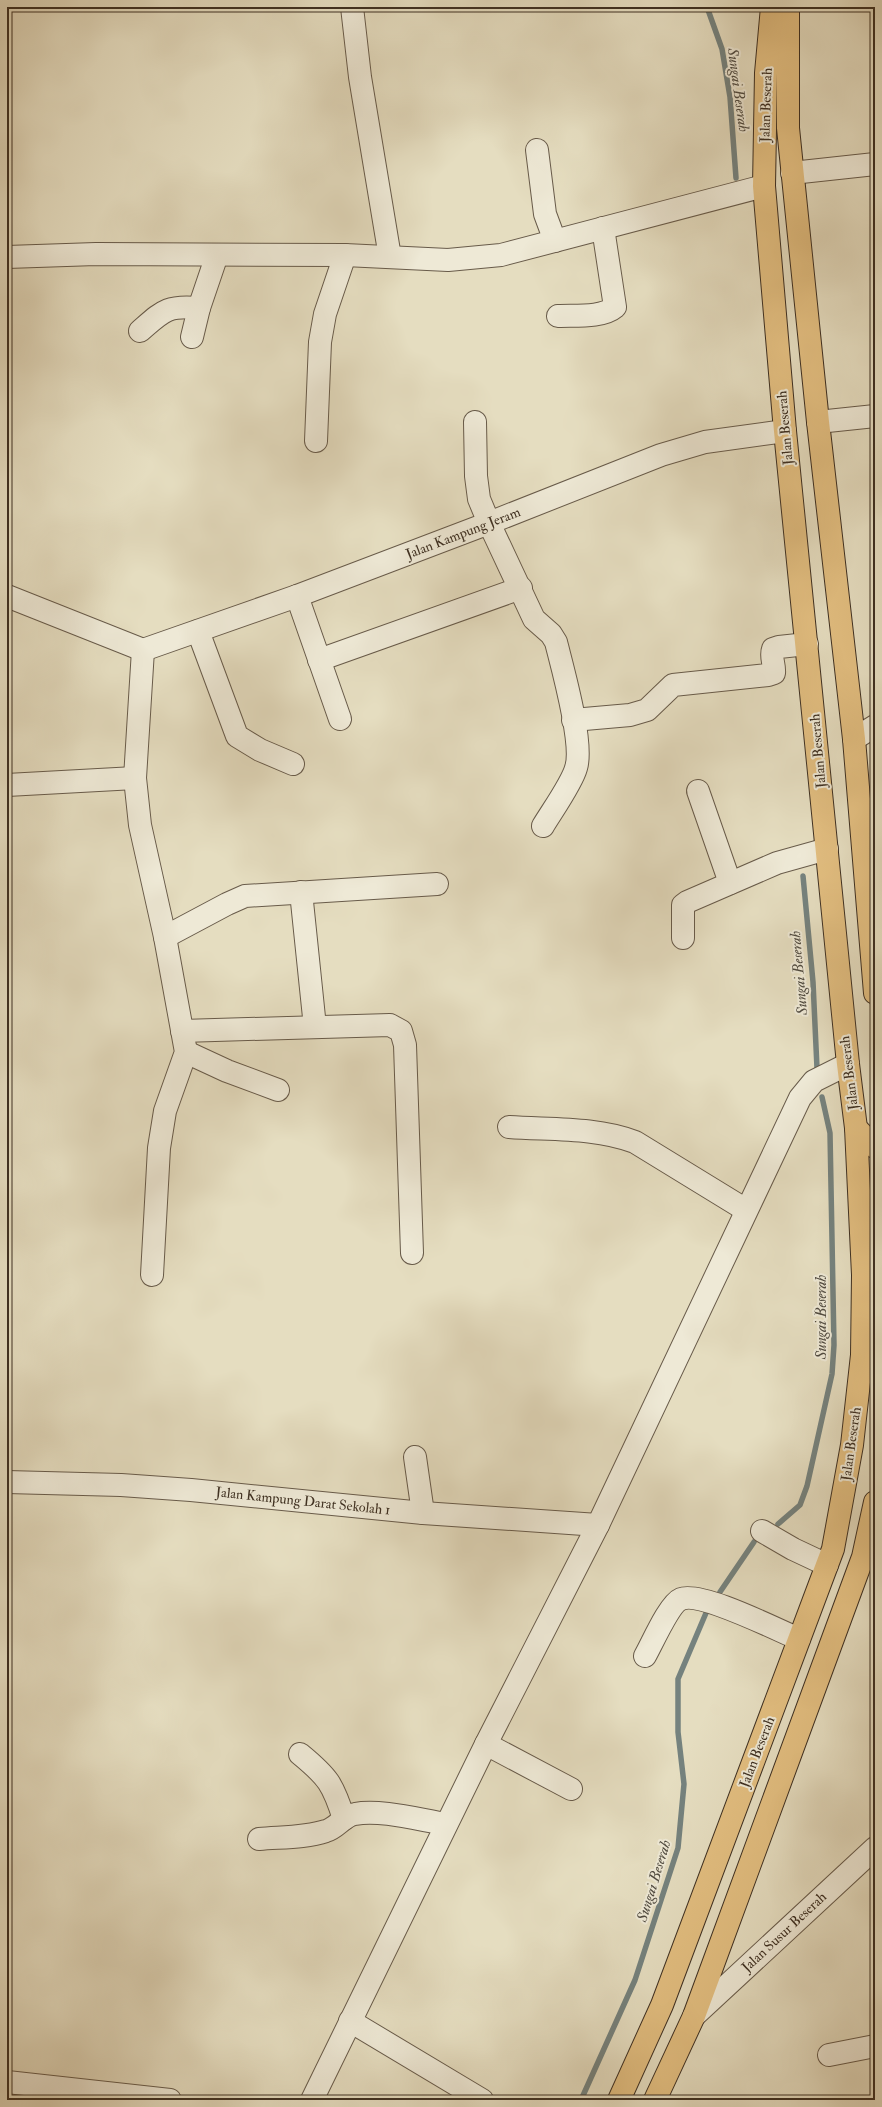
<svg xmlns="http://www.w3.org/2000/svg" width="882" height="2107" font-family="'IM FELL Double Pica',serif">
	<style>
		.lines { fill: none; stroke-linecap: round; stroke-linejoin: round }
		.stream { stroke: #75827e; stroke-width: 5.5 }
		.minor-casing { stroke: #685b4a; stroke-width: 24 }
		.highway-casing { stroke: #3e3022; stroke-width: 24 }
		.minor { stroke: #eee9d6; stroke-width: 22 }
		.highway { stroke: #e2be80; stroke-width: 22 }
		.labels { text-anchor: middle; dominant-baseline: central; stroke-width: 4; stroke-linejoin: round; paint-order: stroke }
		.street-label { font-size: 14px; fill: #3e3022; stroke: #eee9d6 }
		.water-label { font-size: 15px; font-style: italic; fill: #504b41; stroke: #eee9d6 }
	</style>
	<rect width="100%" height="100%" fill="#e5ddc0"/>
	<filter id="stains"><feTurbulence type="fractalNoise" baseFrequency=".005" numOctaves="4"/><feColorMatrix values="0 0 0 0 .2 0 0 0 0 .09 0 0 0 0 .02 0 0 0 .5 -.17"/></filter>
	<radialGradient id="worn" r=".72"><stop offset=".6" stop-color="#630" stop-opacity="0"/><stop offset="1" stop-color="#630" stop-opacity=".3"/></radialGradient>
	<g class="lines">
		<g class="stream">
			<path d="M707,7L722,49L730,97L736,178"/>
			<path d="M803,876L813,982L817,1068"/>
			<path d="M778,1524L800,1505L807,1486L832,1374L834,1345L830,1133L822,1097"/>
			<path d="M720,1592L754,1542"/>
			<path d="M581,2100L635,1980L678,1848L684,1784L678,1732V1679L706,1613"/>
		</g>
		<g class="minor-casing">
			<g id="minor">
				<path d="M352,7L360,77L390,257"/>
				<path d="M537,150L545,214L555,241"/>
				<path d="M792,173L875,164"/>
				<path d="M7,257L96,254L345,255L448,260L501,255L764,186"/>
				<path d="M558,316C574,315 602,318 615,307L603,228"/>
				<path d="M140,331C163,311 167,305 199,308"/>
				<path d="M192,337L199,308L217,255"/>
				<path d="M475,422L476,476L479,499L489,523L534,619L551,634L556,642C563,670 584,744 576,768C572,783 552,811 543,826"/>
				<path d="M818,422L875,416"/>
				<path d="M316,441L320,342L325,314L345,255"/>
				<path d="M7,596L143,650"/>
				<path d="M297,596L340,719"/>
				<path d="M198,631L237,736L260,750L293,764"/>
				<path d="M143,650L297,596L489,523L661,455L705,442L785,431"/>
				<path d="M143,650L135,778L140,825L165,937L186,1052L165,1111L159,1148L152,1275"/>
				<path d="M319,660L521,588"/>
				<path d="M573,720L630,715L647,710L673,685L768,675L774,673C775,665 770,657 773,649L779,647L807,644"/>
				<path d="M854,739L875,726"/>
				<path d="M7,785L135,778"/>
				<path d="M698,791L730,883"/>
				<path d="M301,892L315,1027"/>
				<path d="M165,937L227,904L245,896L437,884"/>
				<path d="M683,938V905L687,902L777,863L827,849"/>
				<path d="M182,1031L390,1025L401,1031L405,1045L412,1253"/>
				<path d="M186,1052L227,1071L278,1090"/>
				<path d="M509,1127C550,1130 596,1127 635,1142L746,1210"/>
				<path d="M415,1457L423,1513"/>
				<path d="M7,1482L121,1485L191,1490L423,1513L598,1525"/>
				<path d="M762,1531L793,1549L827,1565"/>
				<path d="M645,1656C652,1644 669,1604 681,1599C701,1591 777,1630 799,1639"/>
				<path d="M486,1744L571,1789"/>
				<path d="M300,1754C328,1777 333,1784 344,1819"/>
				<path d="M259,1839C281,1837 305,1838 326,1831C337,1828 343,1816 355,1814C380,1809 420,1820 446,1824"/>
				<path d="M694,2016L875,1848"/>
				<path d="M350,2021L482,2100"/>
				<path d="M829,2055L875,2046"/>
				<path d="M7,2082L170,2100"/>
				<path d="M312,2100L486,1744L598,1525L800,1098L814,1081L848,1064"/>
			</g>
		</g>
		<g class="highway-casing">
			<g id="highway">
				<path d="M788,7V128L818,422L854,739L875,993"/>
				<path d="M856,1128L875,1147"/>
				<path d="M619,2100L662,2005L833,1549L852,1445L862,1355L863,1275L856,1128L848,1064L785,431L764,186L766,73L772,7"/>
				<path d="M655,2100L694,2016L863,1557L875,1502"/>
			</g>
		</g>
		<use href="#minor" class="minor"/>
		<use href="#highway" class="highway"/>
	</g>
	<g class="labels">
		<g class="street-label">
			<text transform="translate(766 105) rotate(-88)">Jalan Beserah</text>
			<text transform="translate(785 428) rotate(-95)">Jalan Beserah</text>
			<text transform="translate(463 533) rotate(-21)">Jalan Kampung Jeram</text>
			<text transform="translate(818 751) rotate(-95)">Jalan Beserah</text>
			<text transform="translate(849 1073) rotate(-97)">Jalan Beserah</text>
			<text transform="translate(851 1444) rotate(-82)">Jalan Beserah</text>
			<text transform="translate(303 1501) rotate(6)">Jalan Kampung Darat Sekolah 1</text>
			<text transform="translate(757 1752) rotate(-69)">Jalan Beserah</text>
			<text transform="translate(784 1932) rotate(-43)">Jalan Susur Beserah</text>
		</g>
		<g class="water-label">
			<text transform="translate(738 90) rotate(82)">Sungai Beserah</text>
			<text transform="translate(799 973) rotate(-95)">Sungai Beserah</text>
			<text transform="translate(821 1317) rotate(-90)">Sungai Beserah</text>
			<text transform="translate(654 1881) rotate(-73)">Sungai Beserah</text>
		</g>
	</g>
	<rect width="882" height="2107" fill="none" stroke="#e5ddc0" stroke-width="24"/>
	<rect x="8" y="8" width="866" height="2091" fill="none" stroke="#3e3022" stroke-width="2"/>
	<rect x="12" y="12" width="858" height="2083" fill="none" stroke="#3e3022"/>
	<rect width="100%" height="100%" filter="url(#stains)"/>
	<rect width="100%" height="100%" fill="url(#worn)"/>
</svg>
